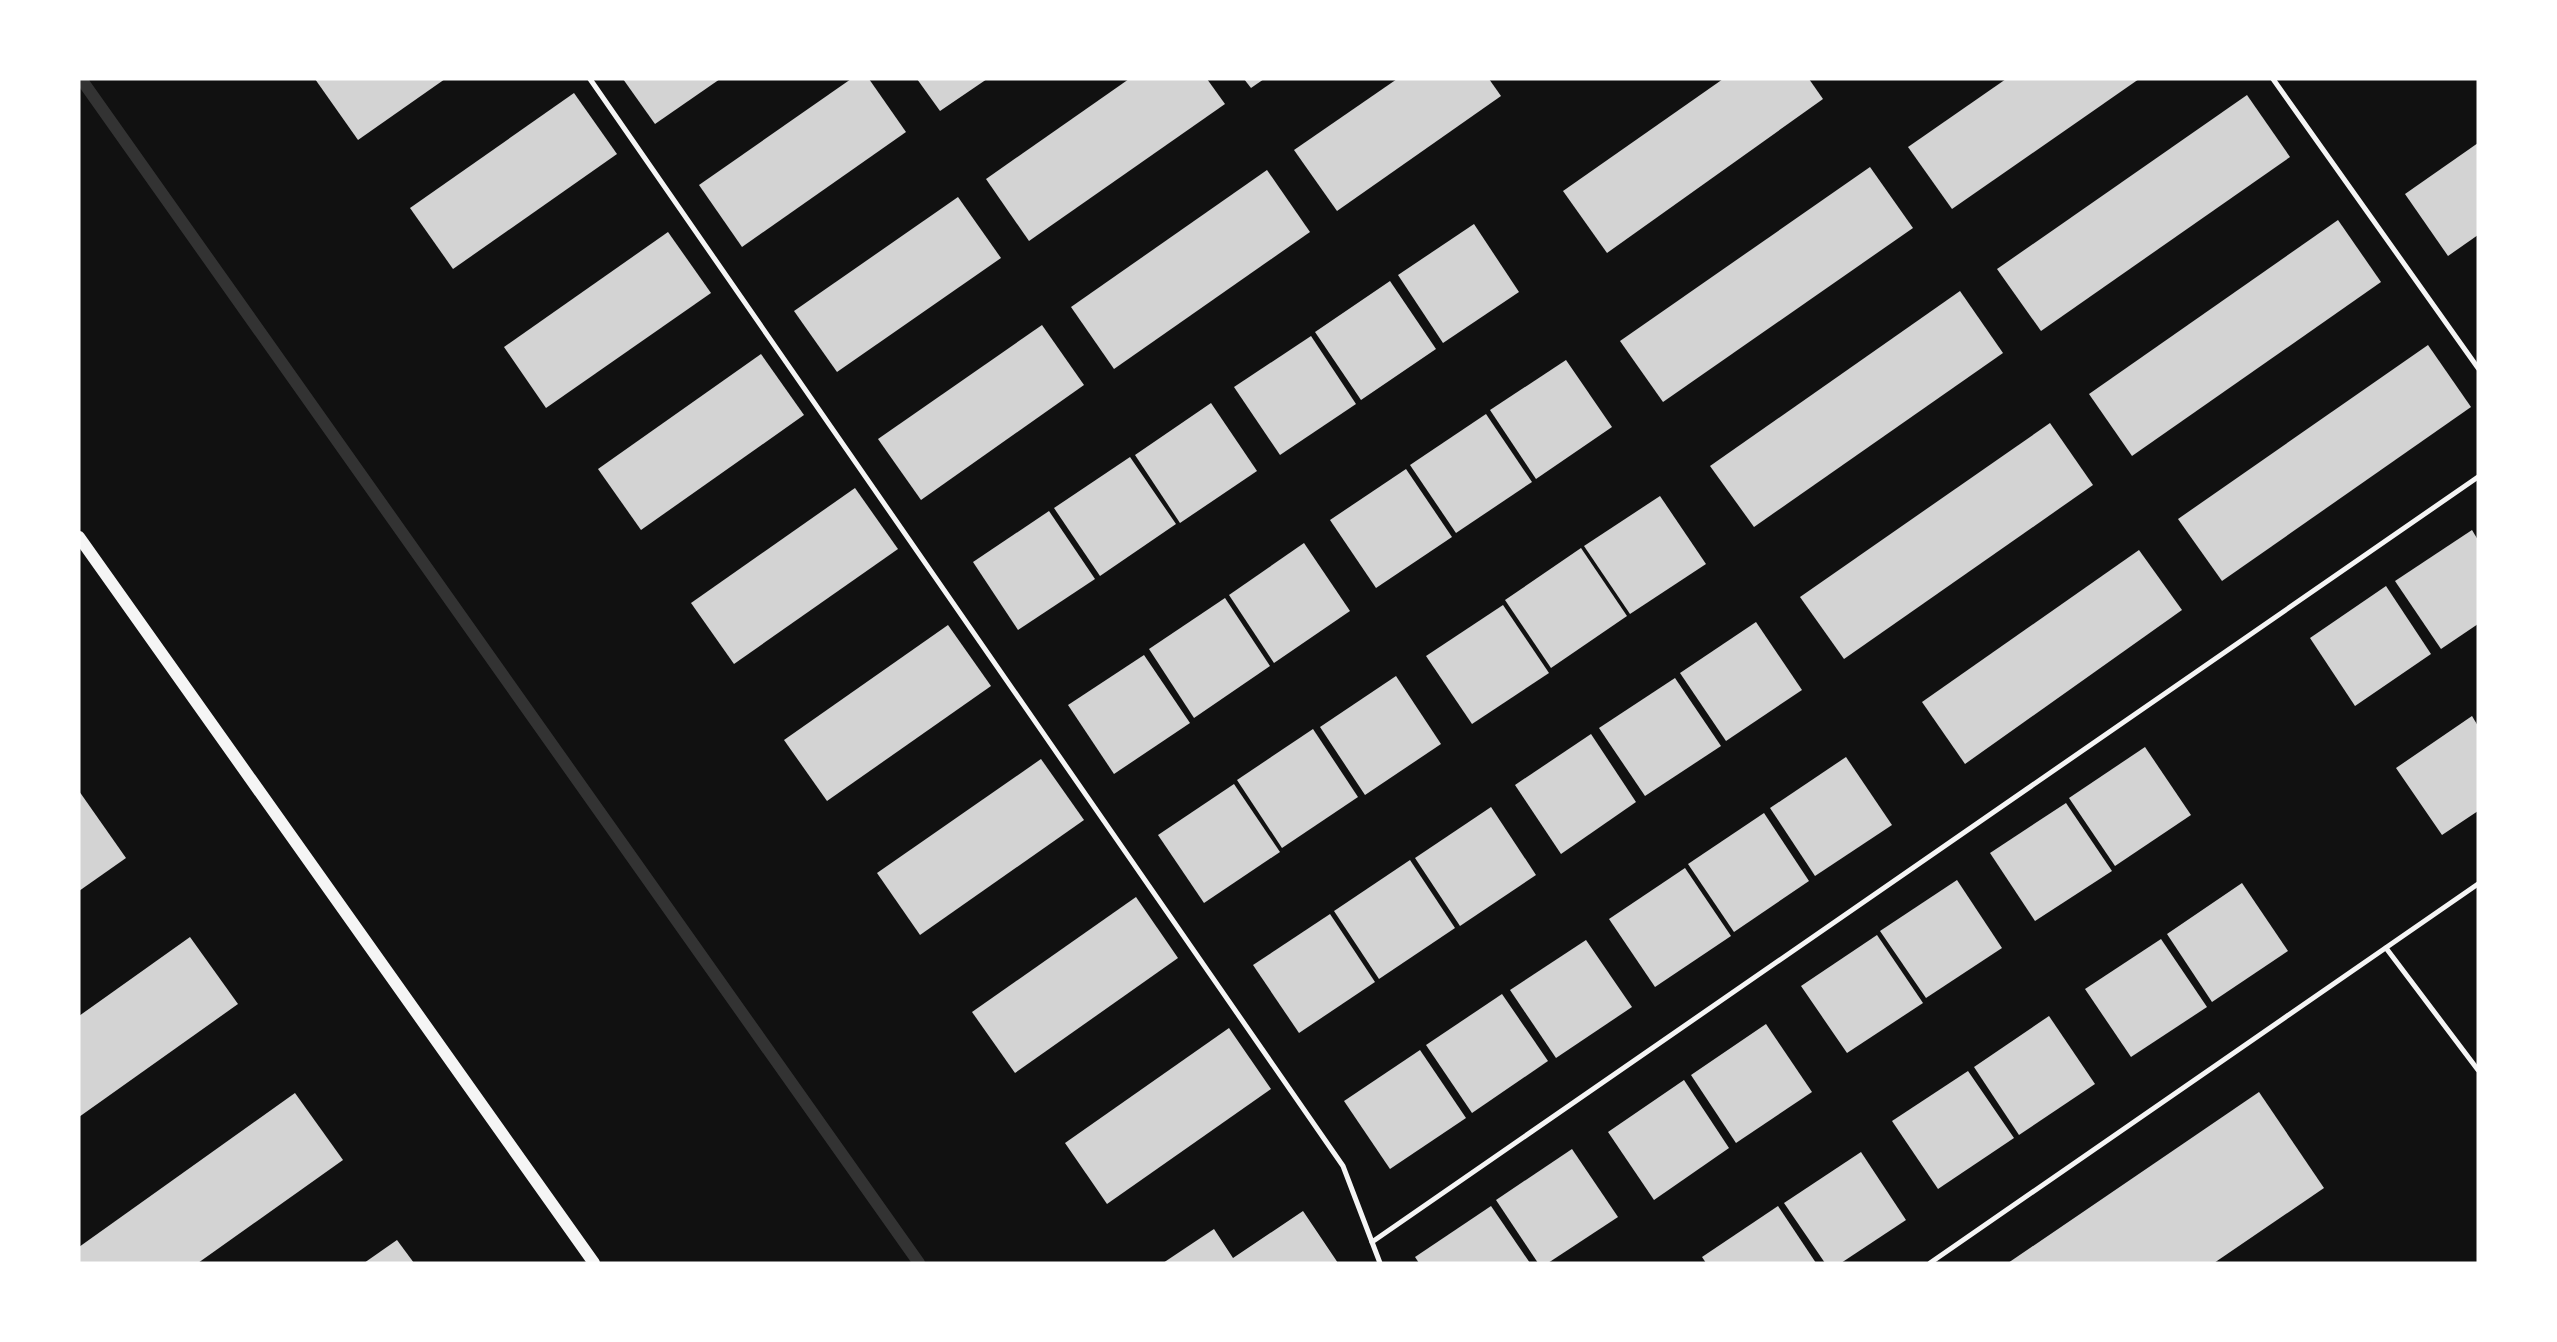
<svg xmlns="http://www.w3.org/2000/svg" width="2557" height="1342" font-family="Overpass,sans-serif">
	<style>
		.lines { fill: none; stroke-linecap: round; stroke-linejoin: round }
		.stream { stroke: #333; stroke-width: 12 }
		.building { fill: #d3d3d3 }
		.service { stroke: #f5f5f5; stroke-width: 5 }
		.tertiary { stroke: #f5f5f5; stroke-width: 12 }
	</style>
	<rect width="100%" height="100%" fill="#111"/>
	<g class="lines">
		<path class="stream" d="M81,79L919,1263"/>
	</g>
	<g class="building">
		<path d="M315,79H445L358,140Z"/>
		<path d="M623,79H720L655,124Z"/>
		<path d="M851,79H869L906,132L742,247L699,185Z"/>
		<path d="M917,79H987L940,111Z"/>
		<path d="M1129,79H1207L1225,104L1029,241L986,179Z"/>
		<path d="M1244,79H1264L1251,88Z"/>
		<path d="M1397,79H1489L1501,96L1337,211L1294,150Z"/>
		<path d="M1723,79H1809L1823,99L1607,253L1563,191Z"/>
		<path d="M2006,79H2139L1952,209L1908,147Z"/>
		<path d="M574,93L617,154L453,269L410,208Z"/>
		<path d="M2247,95L2290,157L2041,331L1997,269Z"/>
		<path d="M2478,143V235L2448,256L2405,194Z"/>
		<path d="M1870,167L1913,228L1663,402L1620,341Z"/>
		<path d="M1267,170L1310,232L1114,369L1071,307Z"/>
		<path d="M958,197L1001,258L837,372L794,311Z"/>
		<path d="M2338,220L2381,282L2132,456L2089,394Z"/>
		<path d="M1474,224L1519,292L1443,343L1398,275Z"/>
		<path d="M668,232L711,293L546,408L504,347Z"/>
		<path d="M1390,281L1436,349L1361,400L1315,332Z"/>
		<path d="M1960,291L2003,353L1754,527L1710,466Z"/>
		<path d="M1042,325L1084,385L921,500L878,439Z"/>
		<path d="M1311,336L1356,404L1280,455L1234,387Z"/>
		<path d="M2428,345L2471,407L2222,581L2178,519Z"/>
		<path d="M761,354L804,415L641,530L598,469Z"/>
		<path d="M1566,360L1612,427L1536,479L1490,410Z"/>
		<path d="M1211,403L1257,471L1180,523L1135,455Z"/>
		<path d="M1486,414L1532,482L1456,533L1410,465Z"/>
		<path d="M2050,423L2093,485L1844,659L1800,597Z"/>
		<path d="M1130,457L1176,524L1100,576L1054,508Z"/>
		<path d="M1406,469L1452,537L1376,588L1330,520Z"/>
		<path d="M855,488L898,549L734,664L691,603Z"/>
		<path d="M1660,496L1706,564L1630,614L1584,546Z"/>
		<path d="M1049,511L1095,579L1018,630L973,562Z"/>
		<path d="M2472,530L2478,540V624L2441,649L2395,581Z"/>
		<path d="M1304,543L1350,611L1274,663L1229,595Z"/>
		<path d="M1581,548L1627,616L1551,668L1505,600Z"/>
		<path d="M2139,550L2182,610L1965,764L1922,702Z"/>
		<path d="M2386,586L2431,654L2355,706L2310,638Z"/>
		<path d="M1225,598L1270,666L1194,718L1149,649Z"/>
		<path d="M1503,605L1549,673L1472,724L1426,656Z"/>
		<path d="M1756,622L1802,690L1726,741L1680,673Z"/>
		<path d="M948,625L991,686L827,801L784,740Z"/>
		<path d="M1144,655L1190,723L1114,774L1068,705Z"/>
		<path d="M1396,676L1441,744L1365,795L1320,727Z"/>
		<path d="M1675,678L1721,746L1645,796L1599,728Z"/>
		<path d="M2472,716L2478,726V811L2442,835L2396,768Z"/>
		<path d="M1313,729L1358,797L1282,848L1237,780Z"/>
		<path d="M1591,734L1636,802L1561,854L1515,785Z"/>
		<path d="M2145,747L2191,815L2115,866L2069,798Z"/>
		<path d="M1846,757L1892,825L1815,876L1770,808Z"/>
		<path d="M1041,759L1084,820L920,935L877,873Z"/>
		<path d="M1234,784L1280,852L1204,903L1158,835Z"/>
		<path d="M79,791L126,858L79,891Z"/>
		<path d="M2066,803L2112,871L2035,921L1990,853Z"/>
		<path d="M1491,807L1536,875L1460,926L1415,858Z"/>
		<path d="M1764,813L1809,881L1734,932L1688,864Z"/>
		<path d="M1410,860L1455,928L1379,979L1334,911Z"/>
		<path d="M1685,868L1731,936L1655,987L1609,919Z"/>
		<path d="M1957,880L2002,948L1926,998L1880,931Z"/>
		<path d="M2242,883L2288,951L2212,1002L2167,934Z"/>
		<path d="M1136,897L1178,958L1015,1073L972,1012Z"/>
		<path d="M1330,914L1375,982L1299,1033L1253,965Z"/>
		<path d="M1877,935L1923,1003L1847,1053L1801,986Z"/>
		<path d="M190,937L238,1004L79,1117V1016Z"/>
		<path d="M2161,939L2207,1007L2131,1057L2085,989Z"/>
		<path d="M1586,940L1632,1007L1556,1058L1510,990Z"/>
		<path d="M1502,994L1548,1061L1472,1113L1426,1045Z"/>
		<path d="M2049,1016L2095,1084L2019,1135L1974,1067Z"/>
		<path d="M1766,1024L1812,1092L1736,1143L1691,1075Z"/>
		<path d="M1229,1028L1271,1089L1107,1204L1065,1143Z"/>
		<path d="M1420,1050L1466,1118L1390,1169L1344,1101Z"/>
		<path d="M1968,1071L2014,1138L1938,1189L1892,1121Z"/>
		<path d="M1684,1080L1729,1148L1654,1200L1608,1132Z"/>
		<path d="M2259,1092L2324,1188L2214,1263H2008Z"/>
		<path d="M295,1093L343,1160L198,1263H79V1247Z"/>
		<path d="M1572,1149L1618,1217L1548,1263H1538L1496,1200Z"/>
		<path d="M1861,1152L1906,1220L1841,1263H1825L1784,1203Z"/>
		<path d="M1491,1206L1530,1263H1419L1415,1257Z"/>
		<path d="M1778,1206L1816,1263H1706L1702,1257Z"/>
		<path d="M1303,1211L1338,1263H1163L1214,1229L1233,1258Z"/>
		<path d="M397,1240L414,1263H364Z"/>
	</g>
	<g class="lines">
		<g class="service">
			<path d="M590,79L1343,1166L1380,1263"/>
			<path d="M2273,79L2478,368"/>
			<path d="M2386,948L2478,1070"/>
			<path d="M1372,1242L2478,477"/>
			<path d="M1930,1263L2478,884"/>
		</g>
		<path class="tertiary" d="M79,537L594,1263"/>
	</g>
	<rect width="2557" height="1342" fill="none" stroke="#ffffff" stroke-width="161"/>
</svg>
